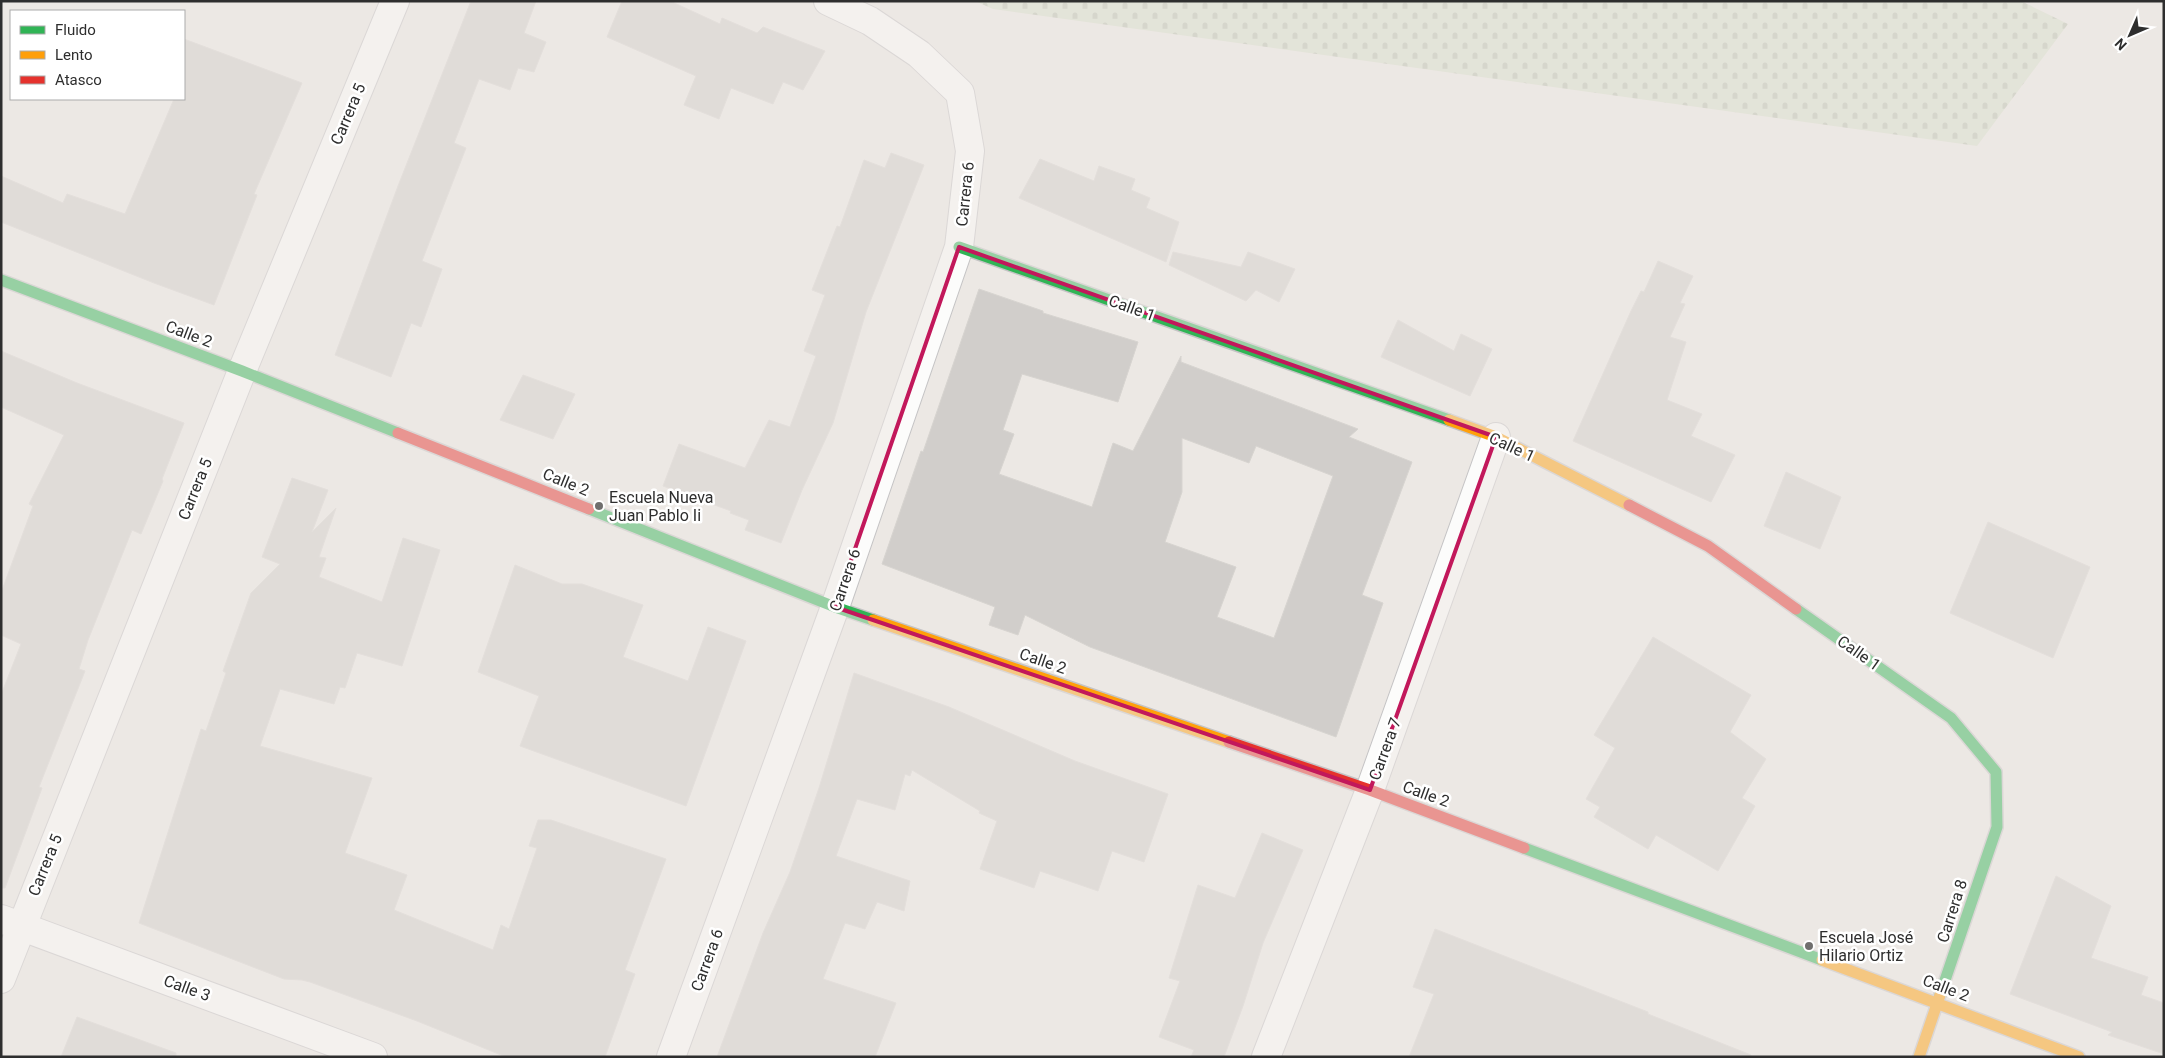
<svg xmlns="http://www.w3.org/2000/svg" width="2165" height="1058" font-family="Roboto,sans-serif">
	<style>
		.cemetery { fill: url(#cemetery-stones) }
		.building { fill: #d1cecb; stroke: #d7d4d0; fill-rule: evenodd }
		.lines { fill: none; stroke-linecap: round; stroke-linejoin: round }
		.street-casing { stroke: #c5c4c5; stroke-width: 30 }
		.fast-casing { stroke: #c5c4c5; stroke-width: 14 }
		.slow-casing { stroke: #c5c4c5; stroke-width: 14 }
		.jam-casing { stroke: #c5c4c5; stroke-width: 14 }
		.street { stroke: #fcfcfb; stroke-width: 28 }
		.fast { stroke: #30b455; stroke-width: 11 }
		.slow { stroke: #ff9f0a; stroke-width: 11 }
		.jam { stroke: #e5322d; stroke-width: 11 }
		.marked { fill: none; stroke: #c2185b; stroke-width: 4; stroke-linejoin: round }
		.poi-dot { fill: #706f6e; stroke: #fff; stroke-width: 2 }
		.labels { text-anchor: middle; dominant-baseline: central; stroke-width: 5; stroke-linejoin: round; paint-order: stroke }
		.street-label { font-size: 16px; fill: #2e2e2e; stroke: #fff }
		.poi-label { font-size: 16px; fill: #2e2e2e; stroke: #fff; text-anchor: start }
	</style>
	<defs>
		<pattern id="cemetery-stones" width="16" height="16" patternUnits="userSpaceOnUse" patternTransform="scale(1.25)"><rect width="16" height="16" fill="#d8e0cc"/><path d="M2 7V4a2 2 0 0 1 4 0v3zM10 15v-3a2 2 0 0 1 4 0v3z" fill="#bac0b0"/></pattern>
	</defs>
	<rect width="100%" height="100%" fill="#ece8e4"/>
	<path class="cemetery" d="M975,1H2021L2068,24L1977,146L993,9Z"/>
	<g class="building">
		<path d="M471,1H536L524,33L546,42L534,72L518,68L510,90L479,79L454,143L466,148L422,261L442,269L421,327L411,323L391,377L335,355L398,186Z"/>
		<path d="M622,1H670L720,24L722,18L757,33L763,27L825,51L803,90L783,82L773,104L731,88L719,119L684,105L696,76L607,37Z"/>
		<path d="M184,39L302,83L254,194L257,195L214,305L154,283L1,222V176L63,203L67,194L125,214L174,99H184Z"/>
		<path d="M891,153L924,165L866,312L833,423L802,490L781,543L745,530L749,520L730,513L731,511L663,486L679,444L745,468L769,420L790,427L816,356L804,351L825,295L812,290L837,226L840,227L864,160L885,168Z"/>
		<path d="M1040,159L1094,181L1099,166L1135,179L1131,190L1150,198L1146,208L1179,222L1166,262L1019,198Z"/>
		<path d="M1173,252L1241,267L1248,252L1295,269L1279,302L1256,290L1246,301L1169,265Z"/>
		<path d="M1658,261L1693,276L1680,303L1685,304L1670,337L1686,342L1667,400L1702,414L1691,436L1735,455L1711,502L1573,441L1631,311L1641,291L1644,292Z"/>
		<path d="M979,289L1043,311V313L1138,342L1118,402L1022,374L1003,430L1014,434L999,474L1092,507L1113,443L1133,451L1181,356V362L1358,429L1349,437L1412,462L1362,595L1383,603L1336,737L1090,647L1025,615L1018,635L989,625L995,607L882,564L921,451L923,452ZM1182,438L1249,463L1256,446L1333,476L1274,638L1217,617L1236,567L1165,542L1182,492Z"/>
		<path d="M1398,320L1454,351L1461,334L1492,349L1470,396L1381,357Z"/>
		<path d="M1,351L77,383L184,423L162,479L163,481L141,534L132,530L88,640L79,669L85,671L39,787L42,788L5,888H1V695L21,644L1,635V593L33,506L29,504L64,435L1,407Z"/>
		<path d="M523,375L575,394L553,439L500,420Z"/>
		<path d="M1786,472L1841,497L1820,549L1764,526Z"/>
		<path d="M292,478L328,490L312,532L336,508L319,557L326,558L319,577L382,602L403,538L440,550L402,666L357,653L345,688L340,687L334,704L280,689L260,746L372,778L345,853L407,875L394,910L493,950L501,925L509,929L537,848L529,846L538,820H551L666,859L625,970L635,974L605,1057H506L417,1021L310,982L302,980L284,979L139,923L201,729L206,731L226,673L223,671L251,593L280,564L262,557Z"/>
		<path d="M1988,522L2090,567L2053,658L1950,613Z"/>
		<path d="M515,565L562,584H582L643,605L623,657L688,681L708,627L746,641L686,806L520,746L539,696L478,672Z"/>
		<path d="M1653,637L1751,695L1730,732L1766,759L1742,798L1755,806L1718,871L1656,835L1648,849L1594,817L1600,807L1586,799L1615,748L1594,735Z"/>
		<path d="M854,673L949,707L1075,761L1168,794L1144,862L1112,851L1098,891L1040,871L1034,888L980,869L997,821L979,813L980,811L912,770L910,776L905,774L895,810L857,799L836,856L910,881L904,911L877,902L865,929L845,923L823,979L896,1003L875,1057H717L763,933L790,872L819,788Z"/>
		<path d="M1262,833L1303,850L1263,943L1243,1006L1224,1057H1191L1194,1050L1159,1037L1180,981L1169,978L1198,885L1235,898Z"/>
		<path d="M2056,876L2111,906L2091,958L2148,977L2141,995L2164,1003V1054L2108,1035L2112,1032L2010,994Z"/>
		<path d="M1435,929L1648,1012V1014L1751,1055V1057H1409L1434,994L1413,987Z"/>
		<path d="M77,1017L176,1053V1057H61Z"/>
	</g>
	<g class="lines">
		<g class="street-casing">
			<g id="street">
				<path d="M1,919L373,1057"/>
				<path d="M1,979L242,371L395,1"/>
				<path d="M671,1057L835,607L959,247L970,151L960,93L919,54L870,21L828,1"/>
				<path d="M1266,1057L1370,790L1496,437"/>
			</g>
		</g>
		<g class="fast-casing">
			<g id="fast">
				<path d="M959,247L1449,420"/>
				<path d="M1,280L242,371L398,433"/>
				<path d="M589,509L835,607L873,620"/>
				<path d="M1796,609L1951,718L1996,772L1997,827L1940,995"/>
				<path d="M1524,848L1822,960"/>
			</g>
		</g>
		<g class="slow-casing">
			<g id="slow">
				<path d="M1449,420L1496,437L1629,505"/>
				<path d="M873,620L1229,742"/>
				<path d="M1822,960L2079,1057"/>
				<path d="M1919,1057L1940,995"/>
			</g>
		</g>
		<g class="jam-casing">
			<g id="jam">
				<path d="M398,433L589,509"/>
				<path d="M1629,505L1708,546L1796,609"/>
				<path d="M1229,742L1370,790L1524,848"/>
			</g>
		</g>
		<use href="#street" class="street"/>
		<use href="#fast" class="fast"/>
		<use href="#slow" class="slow"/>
		<use href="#jam" class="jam"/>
	</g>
	<path d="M0 0H2165V1058H0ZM959,247L1496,437L1370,790L835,607Z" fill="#ece8e4" fill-opacity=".55" fill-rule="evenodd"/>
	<path class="marked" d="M959,247L1496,437L1370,790L835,607Z"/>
	<g class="poi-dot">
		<circle cx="599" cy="506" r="5"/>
		<circle cx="1809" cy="946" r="5"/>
	</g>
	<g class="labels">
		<g class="street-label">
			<text transform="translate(348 114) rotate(-67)">Carrera 5</text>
			<text transform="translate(965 194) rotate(-84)">Carrera 6</text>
			<text transform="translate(1132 308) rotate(20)">Calle 1</text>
			<text transform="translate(189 334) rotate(21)">Calle 2</text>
			<text transform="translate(1512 447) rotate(25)">Calle 1</text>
			<text transform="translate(566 482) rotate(22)">Calle 2</text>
			<text transform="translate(195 489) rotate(-68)">Carrera 5</text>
			<text transform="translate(845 580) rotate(-71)">Carrera 6</text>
			<text transform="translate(1859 653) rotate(35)">Calle 1</text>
			<text transform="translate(1043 661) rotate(19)">Calle 2</text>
			<text transform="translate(1385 749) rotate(-70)">Carrera 7</text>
			<text transform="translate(1426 794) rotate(20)">Calle 2</text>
			<text transform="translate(45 865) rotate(-68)">Carrera 5</text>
			<text transform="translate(1952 911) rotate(-72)">Carrera 8</text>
			<text transform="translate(707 960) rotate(-70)">Carrera 6</text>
			<text transform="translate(187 988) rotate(20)">Calle 3</text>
			<text transform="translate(1946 988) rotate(21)">Calle 2</text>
		</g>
		<g class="poi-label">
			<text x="609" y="497">Escuela Nueva<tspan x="609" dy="18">Juan Pablo Ii</tspan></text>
			<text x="1819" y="937">Escuela José<tspan x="1819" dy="18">Hilario Ortiz</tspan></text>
		</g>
	</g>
	<rect width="2165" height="1058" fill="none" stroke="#2e2e2e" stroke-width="5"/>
	<rect x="10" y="10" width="175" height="90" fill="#ffffff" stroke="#ababab"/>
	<rect x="20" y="26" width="25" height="8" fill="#30b455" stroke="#ababab"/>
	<text x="55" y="35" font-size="15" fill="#2e2e2e">Fluido</text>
	<rect x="20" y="51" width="25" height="8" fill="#ff9f0a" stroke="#ababab"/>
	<text x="55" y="60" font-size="15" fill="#2e2e2e">Lento</text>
	<rect x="20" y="76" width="25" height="8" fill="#e5322d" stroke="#ababab"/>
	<text x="55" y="85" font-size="15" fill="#2e2e2e">Atasco</text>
	<g transform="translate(2130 35) rotate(225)" stroke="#ffffff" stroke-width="4" paint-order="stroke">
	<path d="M0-4L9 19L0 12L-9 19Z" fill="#2e2e2e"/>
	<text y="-8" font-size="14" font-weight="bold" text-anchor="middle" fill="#2e2e2e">N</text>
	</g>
</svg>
